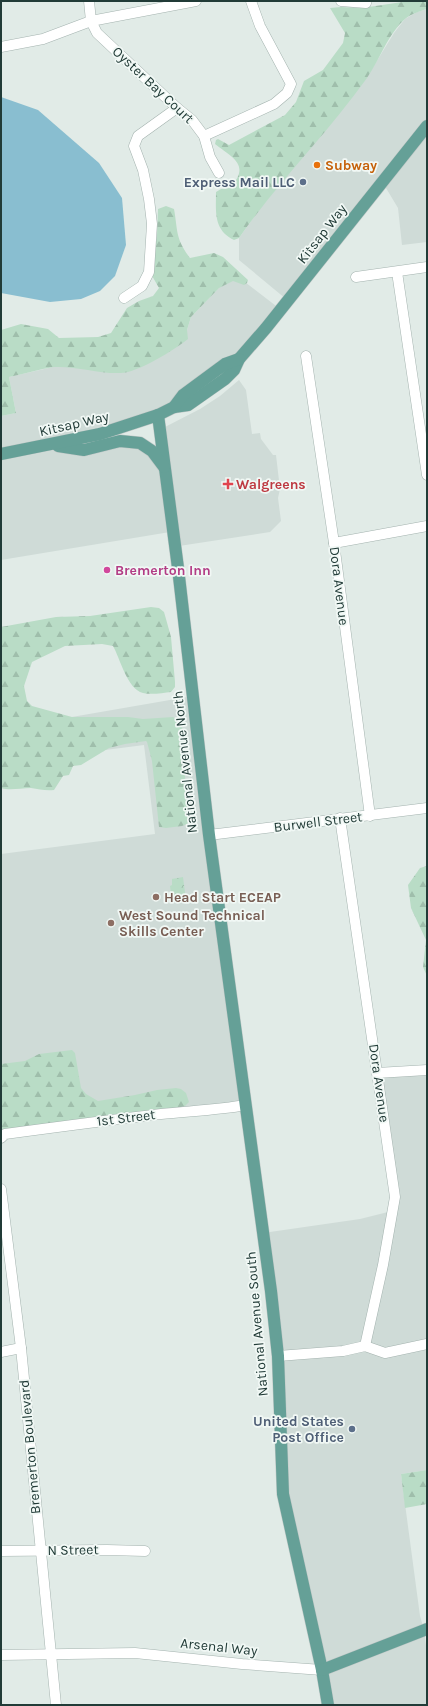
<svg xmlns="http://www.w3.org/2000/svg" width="428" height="1706" font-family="Karla,sans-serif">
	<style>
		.built { fill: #cfdbd7 }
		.forest { fill: url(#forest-firs) }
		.park { fill: url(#park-crowns) }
		.water { fill: #89bed0 }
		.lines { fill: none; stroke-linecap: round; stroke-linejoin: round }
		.minor-casing { stroke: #a4b3af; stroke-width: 11 }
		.major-casing { stroke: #c1c8c7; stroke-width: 13 }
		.minor { stroke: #fff; stroke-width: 10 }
		.major { stroke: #65a097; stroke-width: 12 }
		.food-dot { fill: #e8710a; stroke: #f1f8f5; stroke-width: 1.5 }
		.service-dot { fill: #5c6f8a; stroke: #f1f8f5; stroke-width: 1.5 }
		.health-dot { fill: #e0444e; stroke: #f1f8f5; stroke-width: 1.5 }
		.hotel-dot { fill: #d1479c; stroke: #f1f8f5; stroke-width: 1.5 }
		.education-dot { fill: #8d6e63; stroke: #f1f8f5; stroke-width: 1.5 }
		.labels { text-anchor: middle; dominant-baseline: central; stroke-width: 3.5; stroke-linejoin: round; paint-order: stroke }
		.street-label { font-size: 14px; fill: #213b37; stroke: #f1f8f5 }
		.food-label { font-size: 14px; font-weight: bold; fill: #c56008; stroke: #f1f8f5; text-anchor: start }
		.service-label { font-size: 14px; font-weight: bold; fill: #4e5e75; stroke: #f1f8f5; text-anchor: end }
		.health-label { font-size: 14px; font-weight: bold; fill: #be3a42; stroke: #f1f8f5; text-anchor: start }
		.hotel-label { font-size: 14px; font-weight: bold; fill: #b23c85; stroke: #f1f8f5; text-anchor: start }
		.education-label { font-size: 14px; font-weight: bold; fill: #785e54; stroke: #f1f8f5; text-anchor: start }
	</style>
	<defs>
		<pattern id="forest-firs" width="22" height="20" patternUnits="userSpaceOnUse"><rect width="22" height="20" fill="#b9dcc6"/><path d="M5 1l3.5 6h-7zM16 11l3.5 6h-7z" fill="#9fbeab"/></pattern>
		<pattern id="park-crowns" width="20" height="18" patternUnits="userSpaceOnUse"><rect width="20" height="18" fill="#b9dcc6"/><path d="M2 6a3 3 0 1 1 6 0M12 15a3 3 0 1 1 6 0" fill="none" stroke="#9fbeab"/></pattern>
	</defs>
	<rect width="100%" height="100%" fill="#e1ebe7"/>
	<g class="built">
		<path d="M427,9V122L286,299L239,260V238L262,206L367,77L394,33L405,19L417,12Z"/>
		<path d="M427,129V242L402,245L398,208L383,183Z"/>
		<path d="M233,273L280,309L211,380L131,423L1,452V416L16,413L9,377L53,367H74L122,373L187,330L191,317Z"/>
		<path d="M239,380L246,390L252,434L260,433L261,439L273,455H276L280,489L278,498L281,521L270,532L179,546L165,427L200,409L220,396Z"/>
		<path d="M128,443L142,446L160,466L170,532L1,560V456L50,448Z"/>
		<path d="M193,696L246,1105L1,1135V854L155,834L144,745L20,761L14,727Z"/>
		<path d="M427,1070V1470L401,1474L420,1616L424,1630L427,1653V1705H328L325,1663L291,1535L263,1233L360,1219L392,1211L377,1073Z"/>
	</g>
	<g class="forest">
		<path d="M409,1H427V9C420,11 411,14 405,19C388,34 380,59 367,78C327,134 278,182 239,238L234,240C213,230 216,211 216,192L221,189L230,188C251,165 233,158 215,144L216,140L218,139L229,145L285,115L296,102L304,81L323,70L343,43L345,33L330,8L341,7L362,8Z"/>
		<path d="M166,206L174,209C178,231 175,238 190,258L214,253L223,257L248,280L247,283L244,285L233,281L219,288L191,317L187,330L188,339C176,349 137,373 121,373C99,374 77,366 54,367C39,369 24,374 9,377L16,413L1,416V330L21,324L48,329L59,338L98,337L111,333L127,308L139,301L153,296L159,288L151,274L157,235L158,209Z"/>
		<path d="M151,607L159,608L164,612L166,619L171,637L175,682V687L171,692C163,693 151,695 143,693C127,689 120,658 113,646L102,644L65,646L32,662L24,686L27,701L32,706L72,717H128L143,719L173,717L178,720L181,725L183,734L185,777L190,820L187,824L182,826L166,828L159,827L152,761L147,742L146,741L125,744L109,748L81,765L73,766L69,775L63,776L54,790C45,791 39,789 31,788C20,788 11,791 1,788V627L56,617L90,616Z"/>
		<path d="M427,866V976L423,967L426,940L411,908L408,885L420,868Z"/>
		<path d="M72,1050L75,1053L81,1088L86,1094L98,1101L135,1095L157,1090L176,1088L181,1089L186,1093L189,1102L185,1106L177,1108L1,1135V1064L25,1061L39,1054Z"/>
		<path d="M427,1470V1504L405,1508L401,1474Z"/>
	</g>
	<path class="park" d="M183,877L186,900L172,902L170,886L172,885V879Z"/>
	<path class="water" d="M1,97L38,110L99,163L122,198L126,245L115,276L100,291L81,299L50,302L1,293Z"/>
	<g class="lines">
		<g class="minor-casing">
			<g id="minor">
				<path d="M89,1L91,21L97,33L177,108L192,120L204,136L210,157L219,173"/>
				<path d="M341,1L366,3"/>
				<path d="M1,47L43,39L91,21L196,1"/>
				<path d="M204,136L274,104L287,93L291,84L260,26L251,1"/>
				<path d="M397,272L427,475"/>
				<path d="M356,277L427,267"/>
				<path d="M124,298L142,286L149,272L152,224L149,199L143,170L134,146L138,136L177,108"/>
				<path d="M306,356L334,543L370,816"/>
				<path d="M334,543L427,526"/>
				<path d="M340,818L395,1197L383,1265L365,1346"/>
				<path d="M209,835L427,808"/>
				<path d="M377,1073L427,1070"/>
				<path d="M1,1138L5,1134C57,1127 109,1120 161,1114C189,1111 218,1110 246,1105"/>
				<path d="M1,1189L21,1348L56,1705"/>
				<path d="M1,1352L21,1348"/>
				<path d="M278,1356L343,1351L365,1346L385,1353L427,1344"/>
				<path d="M1,1551L107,1550L145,1551"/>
				<path d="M1,1655L135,1653L242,1664L322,1670"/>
			</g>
		</g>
		<g class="major-casing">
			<g id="major">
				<path d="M174,407L188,405L225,379L234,370L239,359L266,328L427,126"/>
				<path d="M158,415L178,568L209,835L271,1291L278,1356L283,1494L322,1670L328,1705"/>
				<path d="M58,446L84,450L120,441L140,443L152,451L164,467"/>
				<path d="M1,454L100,434L158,415L174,407L183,395L225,364L239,359"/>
				<path d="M322,1670L427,1629"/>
			</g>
		</g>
		<use href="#minor" class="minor"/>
		<use href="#major" class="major"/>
	</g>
	<circle class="food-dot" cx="317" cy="165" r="4"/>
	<g class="service-dot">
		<circle cx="303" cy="182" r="4"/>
		<circle cx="352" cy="1429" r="4"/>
	</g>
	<path class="health-dot" d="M226 478h4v4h4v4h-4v4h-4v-4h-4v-4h4z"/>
	<circle class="hotel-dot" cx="107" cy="570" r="4"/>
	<g class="education-dot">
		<circle cx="156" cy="897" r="4"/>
		<circle cx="111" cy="923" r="4"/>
	</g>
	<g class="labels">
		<g class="street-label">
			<text transform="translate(153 85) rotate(43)">Oyster Bay Court</text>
			<text transform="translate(322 234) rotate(-52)">Kitsap Way</text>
			<text transform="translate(74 424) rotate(-13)">Kitsap Way</text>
			<text transform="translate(339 586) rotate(83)">Dora Avenue</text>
			<text transform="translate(185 762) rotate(-96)">National Avenue North</text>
			<text transform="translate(318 822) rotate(-7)">Burwell Street</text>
			<text transform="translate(379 1083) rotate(82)">Dora Avenue</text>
			<text transform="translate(126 1118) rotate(-7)">1st Street</text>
			<text transform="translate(257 1324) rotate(-95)">National Avenue South</text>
			<text transform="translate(30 1447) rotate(-95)">Bremerton Boulevard</text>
			<text transform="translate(73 1550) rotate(-1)">N Street</text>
			<text transform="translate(219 1647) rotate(6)">Arsenal Way</text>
		</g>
		<g class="food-label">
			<text x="325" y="165">Subway</text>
		</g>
		<g class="service-label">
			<text x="295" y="182">Express Mail LLC</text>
			<text x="344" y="1421">United States<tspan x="344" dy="16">Post Office</tspan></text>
		</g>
		<g class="health-label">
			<text x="236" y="484">Walgreens</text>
		</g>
		<g class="hotel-label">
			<text x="115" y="570">Bremerton Inn</text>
		</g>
		<g class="education-label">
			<text x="164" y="897">Head Start ECEAP</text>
			<text x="119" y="915">West Sound Technical<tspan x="119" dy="16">Skills Center</tspan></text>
		</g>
	</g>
	<rect width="428" height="1706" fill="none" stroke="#213b37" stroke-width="4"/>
</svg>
